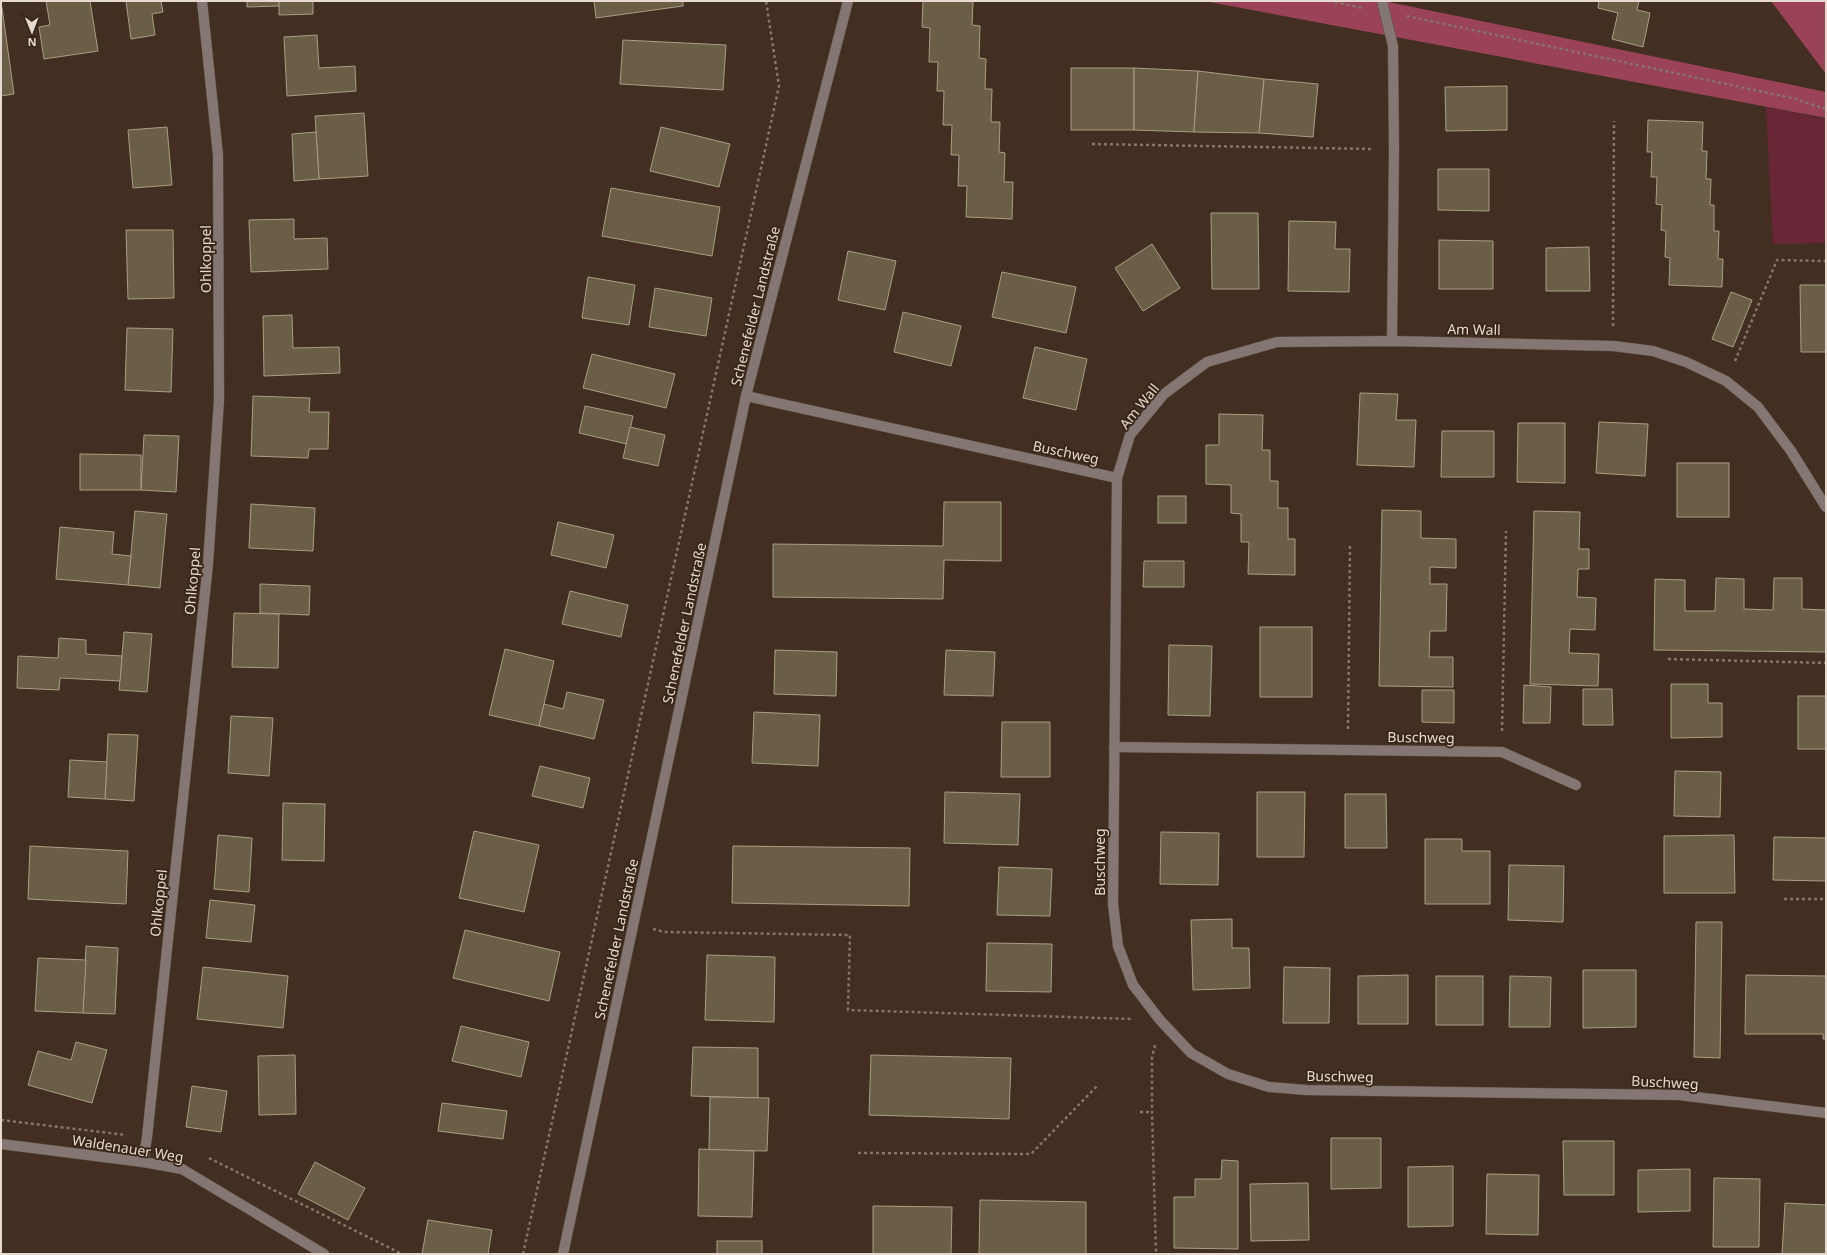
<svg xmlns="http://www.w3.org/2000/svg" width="1827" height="1255" font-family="'Noto Sans',sans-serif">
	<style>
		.green { fill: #682637 }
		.forest { fill: #9a4358 }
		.building { fill: #6a5e47; stroke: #aa9d85 }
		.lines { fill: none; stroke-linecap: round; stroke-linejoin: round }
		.minor-casing { stroke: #604e40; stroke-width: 11 }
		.path { stroke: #867569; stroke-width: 2.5; stroke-dasharray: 3 3; stroke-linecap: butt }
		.minor { stroke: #847673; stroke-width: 10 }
		.labels { text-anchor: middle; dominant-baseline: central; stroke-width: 3.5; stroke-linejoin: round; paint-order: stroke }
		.street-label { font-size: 14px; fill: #e6d9d0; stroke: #382517 }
	</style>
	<rect width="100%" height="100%" fill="#432f21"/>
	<path class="green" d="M1766,107L1826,119V243L1773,244Z"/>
	<g class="forest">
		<path d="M1204,1H1384L1826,92V118Z"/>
		<path d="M1771,1H1826V74Z"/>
	</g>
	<g class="building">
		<path d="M1,1L14,94L1,96Z"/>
		<path d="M46,1H90L98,51L44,59L39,27L50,25Z"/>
		<path d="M126,1H161L163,12L152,14L155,35L131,39Z"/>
		<path d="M247,1H279V6L247,7Z"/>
		<path d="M279,1H313V14L279,15Z"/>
		<path d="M594,1H683V6L596,18Z"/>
		<path d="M923,1H973L972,25L980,26L979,58L986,59L985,89H992L991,122H1000L999,152L1005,153L1004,182H1013L1012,219L966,217L967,186H958L959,155H951L952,125H943L944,91H937L938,62H929L930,28L922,27Z"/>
		<path d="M1599,1H1639L1637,10L1650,13L1643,47L1612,39L1618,13L1598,8Z"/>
		<path d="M317,35L319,68L355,66L356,91L287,96L284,37Z"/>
		<path d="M623,40L726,45L723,90L620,84Z"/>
		<rect x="1071" y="68" width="63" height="62"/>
		<path d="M1134,68L1198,71L1194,132L1134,130Z"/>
		<path d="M1198,71L1264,79L1259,133L1194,132Z"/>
		<path d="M1264,79L1318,84L1313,137L1259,133Z"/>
		<path d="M1507,86V130L1446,131L1445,87Z"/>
		<path d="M364,113L368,176L319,179L315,116Z"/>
		<path d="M1648,120L1703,122L1702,151H1707L1706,179H1711L1710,205H1714V231H1719L1718,259H1723L1722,287L1669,285L1670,258L1665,257L1666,231L1661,230L1662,205L1656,204L1657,177H1651L1652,152H1647Z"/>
		<path d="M167,127L172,185L133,188L128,130Z"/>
		<path d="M661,127L730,144L719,187L650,171Z"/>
		<path d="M316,132L319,179L294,181L292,134Z"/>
		<path d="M1438,169H1489V211L1438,210Z"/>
		<path d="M611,188L720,207L712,256L602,236Z"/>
		<path d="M1211,213H1258L1259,289H1212Z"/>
		<path d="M294,219V239L327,238L328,269L251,272L249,220Z"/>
		<path d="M1289,221L1336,222L1335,249H1350L1349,292L1288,291Z"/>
		<path d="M126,230H173L174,298L128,299Z"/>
		<path d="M1439,240L1493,241V289H1439Z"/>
		<path d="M1152,244L1180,288L1143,311L1115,268Z"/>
		<path d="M1589,247L1590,291H1546V248Z"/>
		<path d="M848,251L896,261L885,310L838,300Z"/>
		<path d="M1002,272L1076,287L1066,333L992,317Z"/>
		<path d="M588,277L635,285L629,325L582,318Z"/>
		<path d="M1800,285H1826V352H1801Z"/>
		<path d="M655,288L712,298L706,336L649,327Z"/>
		<path d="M1731,292L1752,300L1733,347L1712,339Z"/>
		<path d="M903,312L961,326L951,366L894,352Z"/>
		<path d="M292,315L293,348L339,347L340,373L264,376L263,316Z"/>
		<path d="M127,328L173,329L171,392L125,390Z"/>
		<path d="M1035,347L1087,359L1076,410L1023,398Z"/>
		<path d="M592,354L675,374L666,408L583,388Z"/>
		<path d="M1360,393L1398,394L1396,420H1416L1414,467L1357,465Z"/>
		<path d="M253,396L310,398L309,412H329L328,449H309L308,458L251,456Z"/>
		<path d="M585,406L633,416L627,444L579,433Z"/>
		<path d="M1219,414L1263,415L1262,450H1270V481H1278V508H1288V539H1295V575L1248,574L1249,542H1241V514L1231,513V485L1206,484V445H1219Z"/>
		<path d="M1599,422L1648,424L1645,476L1596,473Z"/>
		<path d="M1518,423H1565V483L1517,482Z"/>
		<path d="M630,427L665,435L658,466L623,458Z"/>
		<path d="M1442,431H1494V477H1441Z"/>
		<path d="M144,435L179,436L176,492L141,490Z"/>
		<path d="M80,454L141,455V490H80Z"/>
		<rect x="1677" y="463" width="52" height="54"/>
		<rect x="1158" y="496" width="28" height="27"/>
		<path d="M944,502H1001V561L944,560L943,599L773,597V544L943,546Z"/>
		<path d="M251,504L315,508L313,551L249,548Z"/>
		<path d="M1382,510L1421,511V538L1456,539V568L1430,567V584H1447L1446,631H1430L1429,657H1453V687L1379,686Z"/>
		<path d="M135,511L167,514L160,588L128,585Z"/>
		<path d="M1534,511L1580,512L1579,549H1589V569H1578L1577,597L1596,598L1595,630L1570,629L1569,653L1599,654L1598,686L1530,684Z"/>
		<path d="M558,522L614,535L606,568L551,555Z"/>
		<path d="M60,527L114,532L112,554L131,556L128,585L56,579Z"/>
		<path d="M1144,561H1184V587H1143Z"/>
		<path d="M1716,578L1744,579V609L1773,610L1774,578H1802V609L1826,610V652L1654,650L1655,579L1685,580V611H1715Z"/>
		<path d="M260,584L310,586L309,615L260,613Z"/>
		<path d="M570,591L628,605L621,637L562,624Z"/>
		<path d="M234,613L279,614L278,668L232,667Z"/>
		<rect x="1260" y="627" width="52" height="70"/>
		<path d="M124,632L152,634L147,692L119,690Z"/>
		<path d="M59,638L86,640V654L122,656L120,681L60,678L59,690L17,688L18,656L58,658Z"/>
		<path d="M1169,645L1212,646L1210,716L1168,715Z"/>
		<path d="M505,649L554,661L539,726L489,715Z"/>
		<path d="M775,650L837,652L836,696L774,694Z"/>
		<path d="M946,650L995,652L993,696L944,695Z"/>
		<path d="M1671,684H1708V703H1722V737L1671,738Z"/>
		<path d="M1524,685L1551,687L1550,723H1523Z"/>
		<path d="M1583,689H1612L1613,725H1583Z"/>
		<path d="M1422,690H1454V723L1422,722Z"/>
		<path d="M567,692L604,700L594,739L539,726L544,704L563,709Z"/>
		<rect x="1798" y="696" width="28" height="53"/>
		<path d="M754,712L820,715L818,766L752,763Z"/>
		<path d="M231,716L273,718L269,776L228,773Z"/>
		<path d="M1002,722H1050V777H1001Z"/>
		<path d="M108,734L138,735L134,801L105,799Z"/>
		<path d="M70,760L107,762L105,799L68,797Z"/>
		<path d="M540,766L590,778L583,808L532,796Z"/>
		<path d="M1675,771L1721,772L1720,817L1674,816Z"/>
		<path d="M945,792L1020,794L1018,845L944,843Z"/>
		<path d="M1257,792H1305L1304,857H1257Z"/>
		<path d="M1345,794H1386L1387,848H1345Z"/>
		<path d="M283,803L325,804L324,861L282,860Z"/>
		<path d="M474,831L539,845L524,912L459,898Z"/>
		<path d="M1161,832L1219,833L1218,885L1160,884Z"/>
		<path d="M218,835L252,838L249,892L214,889Z"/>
		<path d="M1734,835L1735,893H1664V836Z"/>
		<path d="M1774,837L1826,838V881L1773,880Z"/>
		<path d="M1425,839H1462V851H1490V904H1425Z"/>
		<path d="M30,846L128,851L126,904L28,899Z"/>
		<path d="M733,846L910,848L909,906L732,903Z"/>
		<path d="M1509,865L1564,866L1563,922L1508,920Z"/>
		<path d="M999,867L1052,869L1050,916L997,915Z"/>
		<path d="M210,900L255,905L251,942L206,938Z"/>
		<path d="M1232,919V948H1249L1250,988L1193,990L1191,920Z"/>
		<path d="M1696,922H1722L1720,1058L1694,1057Z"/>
		<path d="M465,930L560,952L549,1001L453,978Z"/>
		<path d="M987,943L1052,944L1051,992L986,991Z"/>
		<path d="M86,946L118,948L115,1014L83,1013Z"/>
		<path d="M707,955L775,957L774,1022L705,1020Z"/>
		<path d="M38,958L86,960L83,1013L35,1011Z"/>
		<path d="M203,967L288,976L283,1028L197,1019Z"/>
		<path d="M1284,967L1330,968L1329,1023H1283Z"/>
		<path d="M1583,970H1636V1027L1583,1028Z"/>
		<path d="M1408,975V1024H1358V976Z"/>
		<path d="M1746,975L1826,976V1039H1823V1034H1745Z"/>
		<rect x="1436" y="976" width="47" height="49"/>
		<path d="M1510,976L1551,977L1550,1027H1509Z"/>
		<path d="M461,1026L529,1042L521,1077L452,1061Z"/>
		<path d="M76,1042L107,1050L92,1103L28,1085L38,1051L71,1060Z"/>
		<path d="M693,1047L758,1048V1098L691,1096Z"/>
		<path d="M295,1055L296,1114L259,1115L258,1056Z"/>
		<path d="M871,1055L1011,1058L1009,1119L869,1115Z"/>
		<path d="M192,1086L227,1091L221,1132L186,1127Z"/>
		<path d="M710,1097L769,1098L767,1151L709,1150Z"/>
		<path d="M442,1103L507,1111L503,1139L438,1131Z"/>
		<path d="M1331,1138H1381V1188L1331,1189Z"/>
		<path d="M1563,1141H1614V1195H1564Z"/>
		<path d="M699,1149L754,1151L752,1217L698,1216Z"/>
		<path d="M1222,1160L1238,1161V1249L1174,1248V1197H1195V1179H1221Z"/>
		<path d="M315,1162L365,1188L348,1220L298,1194Z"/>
		<path d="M1453,1166V1226L1408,1227V1167Z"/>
		<path d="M1690,1169V1211L1638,1212V1170Z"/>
		<path d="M1487,1174L1539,1175L1538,1235L1486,1234Z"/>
		<path d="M1714,1178L1760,1179L1759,1247H1713Z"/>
		<path d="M1308,1183L1309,1240L1251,1241L1250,1184Z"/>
		<path d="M980,1200L1086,1202V1254H979Z"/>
		<path d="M1785,1203L1826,1205V1254H1782Z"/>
		<path d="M873,1206L952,1207L951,1254H873Z"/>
		<path d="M428,1220L492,1230L488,1254H422Z"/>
		<rect x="717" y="1241" width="45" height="13"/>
	</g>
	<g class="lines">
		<g class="minor-casing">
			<g id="minor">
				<path d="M1382,1L1393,46L1394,149L1392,341"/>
				<path d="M746,396L1117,478L1113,904L1118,946L1133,985L1160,1020L1191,1053L1228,1074L1269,1087L1306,1090L1679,1095L1826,1113"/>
				<path d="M1117,478L1130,435L1164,394L1207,362L1277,342L1392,341L1613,346L1653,351L1686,362L1726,381L1758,407L1791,451L1826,507"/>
				<path d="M1114,747L1502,752L1576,785"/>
				<path d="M1,1144L143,1162L182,1169L324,1254"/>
				<path d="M143,1162L147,1137L208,564L219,400L218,155L202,1"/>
				<path d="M563,1254L746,396L848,1"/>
			</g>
		</g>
		<g class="path">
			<path d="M1329,1L1363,8"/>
			<path d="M1407,16L1792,98L1826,109"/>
			<path d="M1092,144L1373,149"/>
			<path d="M1613,326L1614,121"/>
			<path d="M1735,361L1777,260L1826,261"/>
			<path d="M1668,659L1826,663"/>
			<path d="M1348,729L1350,545"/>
			<path d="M1502,731L1506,531"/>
			<path d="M1784,899H1826"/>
			<path d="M653,929L665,932L850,935L848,1010L1132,1019"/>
			<path d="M1155,1045L1152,1057V1112L1156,1254"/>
			<path d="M1140,1112H1152"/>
			<path d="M1,1120L126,1135"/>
			<path d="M858,1153L1031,1154L1097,1086"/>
			<path d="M209,1158L402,1254"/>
			<path d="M523,1254L779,86L766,1"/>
		</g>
		<use href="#minor" class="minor"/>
	</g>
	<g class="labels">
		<g class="street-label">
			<text transform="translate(205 259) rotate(-90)">Ohlkoppel</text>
			<text transform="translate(755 306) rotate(-76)">Schenefelder Landstraße</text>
			<text transform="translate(1474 329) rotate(1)">Am Wall</text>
			<text transform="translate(1139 406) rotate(-51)">Am Wall</text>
			<text transform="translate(1066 452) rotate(12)">Buschweg</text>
			<text transform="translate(192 581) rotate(-85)">Ohlkoppel</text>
			<text transform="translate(684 623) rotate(-78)">Schenefelder Landstraße</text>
			<text transform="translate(1421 737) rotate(1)">Buschweg</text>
			<text transform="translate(1099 862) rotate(-90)">Buschweg</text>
			<text transform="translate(158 903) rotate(-84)">Ohlkoppel</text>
			<text transform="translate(616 939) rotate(-78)">Schenefelder Landstraße</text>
			<text transform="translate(1340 1076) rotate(1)">Buschweg</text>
			<text transform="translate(1665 1082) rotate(3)">Buschweg</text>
			<text transform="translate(128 1148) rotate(9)">Waldenauer Weg</text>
		</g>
	</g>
	<rect width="1827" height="1255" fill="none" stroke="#e6d9d0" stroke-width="4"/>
	<g transform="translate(32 32) rotate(179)" stroke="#382517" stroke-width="3" paint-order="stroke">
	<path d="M0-3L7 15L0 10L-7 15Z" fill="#e6d9d0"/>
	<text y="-6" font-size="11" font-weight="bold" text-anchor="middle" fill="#e6d9d0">N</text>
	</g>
</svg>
